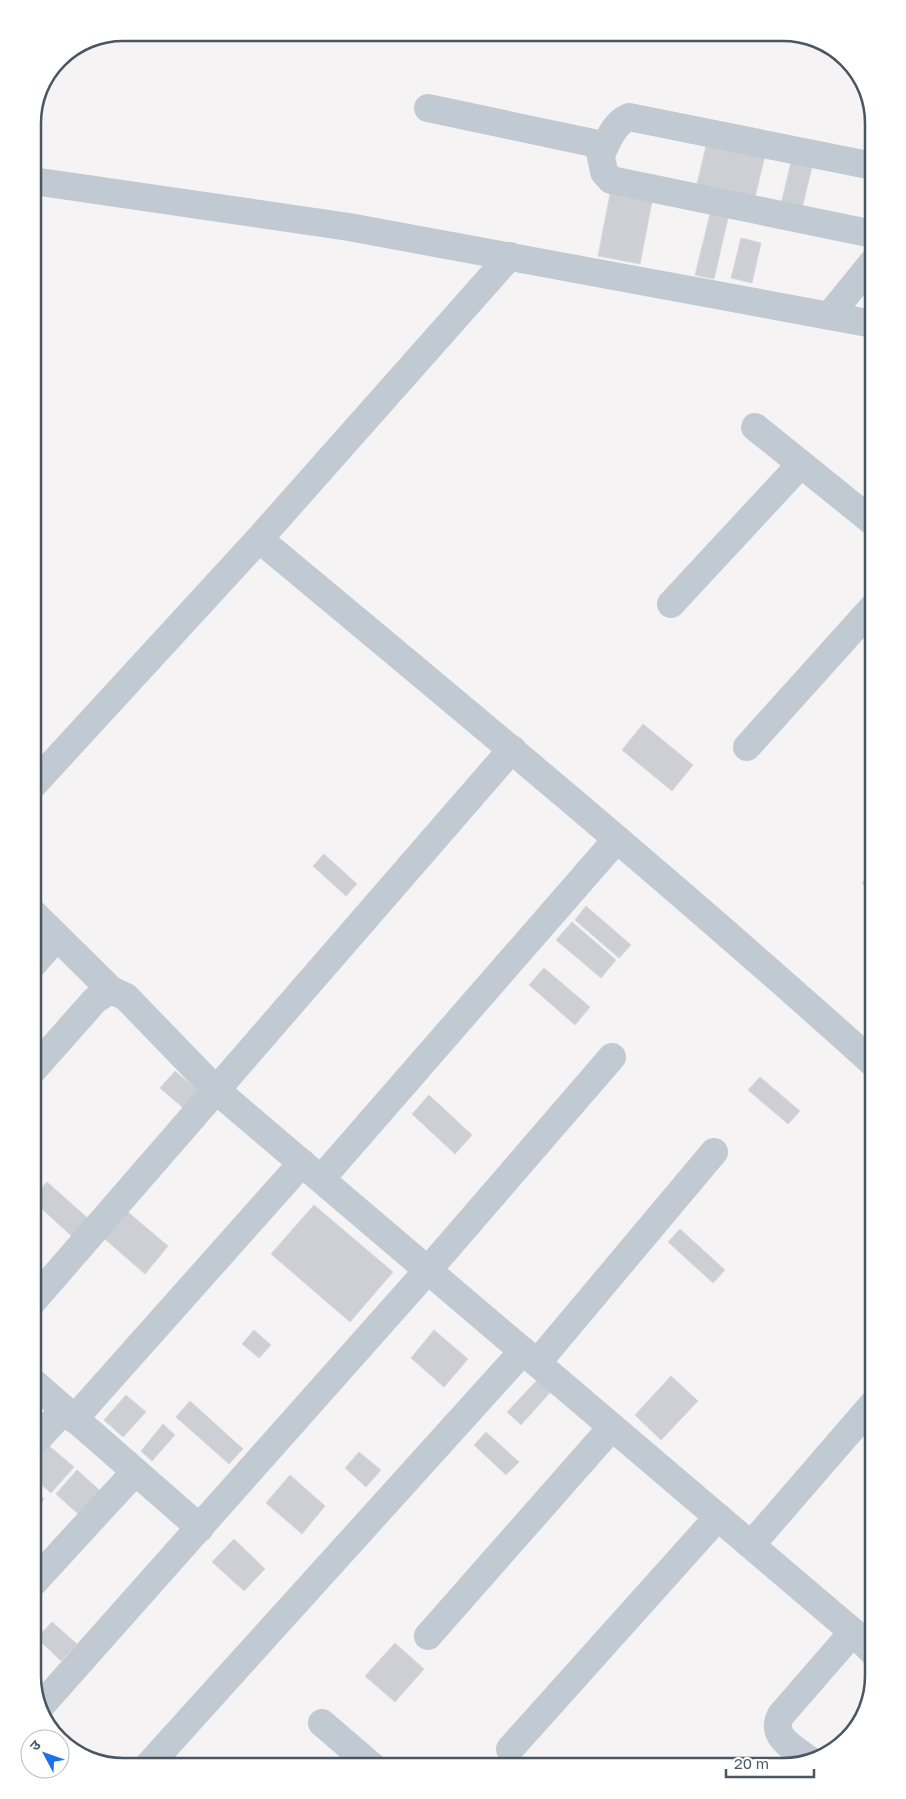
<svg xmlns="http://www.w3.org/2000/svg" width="906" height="1799" font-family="'Golos Text','Noto Sans Devanagari',sans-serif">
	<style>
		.building { fill: #cdcfd5; stroke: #d7d9de }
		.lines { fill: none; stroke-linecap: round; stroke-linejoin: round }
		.street { stroke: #c1cad2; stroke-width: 28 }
		.rim { fill: none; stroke: #4a5661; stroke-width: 2.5 }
	</style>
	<rect width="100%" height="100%" fill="#f5f3f3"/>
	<g class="building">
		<path d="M708,138L766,151L754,202L696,188Z"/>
		<path d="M792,158L813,163L802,208L781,204Z"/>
		<path d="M610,194L652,202L640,264L598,256Z"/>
		<path d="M711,210L729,214L714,279L695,275Z"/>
		<path d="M741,238L761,243L752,283L731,278Z"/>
		<path d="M643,724L693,765L672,791L622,750Z"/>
		<path d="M324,854L357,884L346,896L313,866Z"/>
		<path d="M873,870V893L862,883Z"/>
		<path d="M586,906L631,945L619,958L575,920Z"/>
		<path d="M572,922L616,960L601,978L556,940Z"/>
		<path d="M544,968L590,1007L575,1025L529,985Z"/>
		<path d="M175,1071L203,1095L188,1112L160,1088Z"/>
		<path d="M760,1077L800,1111L788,1124L748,1090Z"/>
		<path d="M429,1095L472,1135L455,1154L412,1114Z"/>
		<path d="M47,1182L91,1221L75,1239L33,1201V1198Z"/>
		<path d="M314,1205L393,1272L350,1322L271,1254Z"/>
		<path d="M122,1207L168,1246L145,1274L99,1234Z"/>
		<path d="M680,1229L725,1270L713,1283L668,1242Z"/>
		<path d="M254,1330L271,1345L259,1358L242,1344Z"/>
		<path d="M434,1330L468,1359L444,1387L411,1358Z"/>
		<path d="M541,1376L554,1388L521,1425L507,1412Z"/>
		<path d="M671,1376L698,1401L661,1440L635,1415Z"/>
		<path d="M126,1395L146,1412L123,1437L104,1420Z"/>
		<path d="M190,1401L243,1449L229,1464L176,1417Z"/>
		<path d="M163,1424L175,1435L152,1461L141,1451Z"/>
		<path d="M486,1432L519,1462L506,1475L474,1445Z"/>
		<path d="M42,1440L74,1467L51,1493L33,1477V1451Z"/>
		<path d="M359,1452L381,1470L366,1487L345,1468Z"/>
		<path d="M77,1470L106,1496L85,1520L56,1494Z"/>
		<path d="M290,1475L325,1506L302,1534L266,1503Z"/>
		<path d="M33,1489L44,1499L33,1513Z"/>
		<path d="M234,1539L265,1569L244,1591L212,1562Z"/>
		<path d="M52,1622L77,1644L61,1661L37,1638Z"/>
		<path d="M395,1643L424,1669L395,1702L365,1676Z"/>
	</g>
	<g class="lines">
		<g class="street">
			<path d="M428,108L593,143L599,147L604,172L611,180L873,234"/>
			<path d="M601,154C608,141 614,123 629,117L873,166"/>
			<path d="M33,181L349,227L873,324"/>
			<path d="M829,316L873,262"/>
			<path d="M755,427L873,522"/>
			<path d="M259,539C466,711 673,883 873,1063"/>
			<path d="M671,604L801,464"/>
			<path d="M747,747L873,607"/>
			<path d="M33,785L259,539L510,256"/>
			<path d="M33,913L111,990"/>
			<path d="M33,964L56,938"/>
			<path d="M33,1070L95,1000L111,990L126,997L216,1090L853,1632L873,1652"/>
			<path d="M321,1179L617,839"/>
			<path d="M33,1301L512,749"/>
			<path d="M537,1363L714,1152"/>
			<path d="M33,1382L200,1528"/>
			<path d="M74,1419L302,1163"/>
			<path d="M33,1444L64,1410"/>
			<path d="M751,1545L873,1404"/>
			<path d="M33,1583L135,1472"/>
			<path d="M428,1636L612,1427"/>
			<path d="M39,1708L428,1270L612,1057"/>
			<path d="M322,1723L372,1766"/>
			<path d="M510,1749L718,1517"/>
			<path d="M811,1761C795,1749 769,1737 781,1715L853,1632"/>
			<path d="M148,1766L523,1351"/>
		</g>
	</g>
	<path d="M0 0H906V1799H0ZM123 41H783A82 82 0 0 1 865 123V1676A82 82 0 0 1 783 1758H123A82 82 0 0 1 41 1676V123A82 82 0 0 1 123 41Z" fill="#fff" fill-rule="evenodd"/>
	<path class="rim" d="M123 41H783A82 82 0 0 1 865 123V1676A82 82 0 0 1 783 1758H123A82 82 0 0 1 41 1676V123A82 82 0 0 1 123 41Z"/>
	<g transform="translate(45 1754) rotate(311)"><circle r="24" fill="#ffffff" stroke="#b7bbc0"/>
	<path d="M0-4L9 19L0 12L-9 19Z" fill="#1a73e8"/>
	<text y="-8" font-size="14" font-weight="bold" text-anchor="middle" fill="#4a5661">उ</text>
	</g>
	<path d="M726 1769v8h88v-8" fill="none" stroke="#4a5661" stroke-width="2.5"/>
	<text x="734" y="1769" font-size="15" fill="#4a5661" stroke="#ffffff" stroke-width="4" paint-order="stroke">20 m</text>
</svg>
